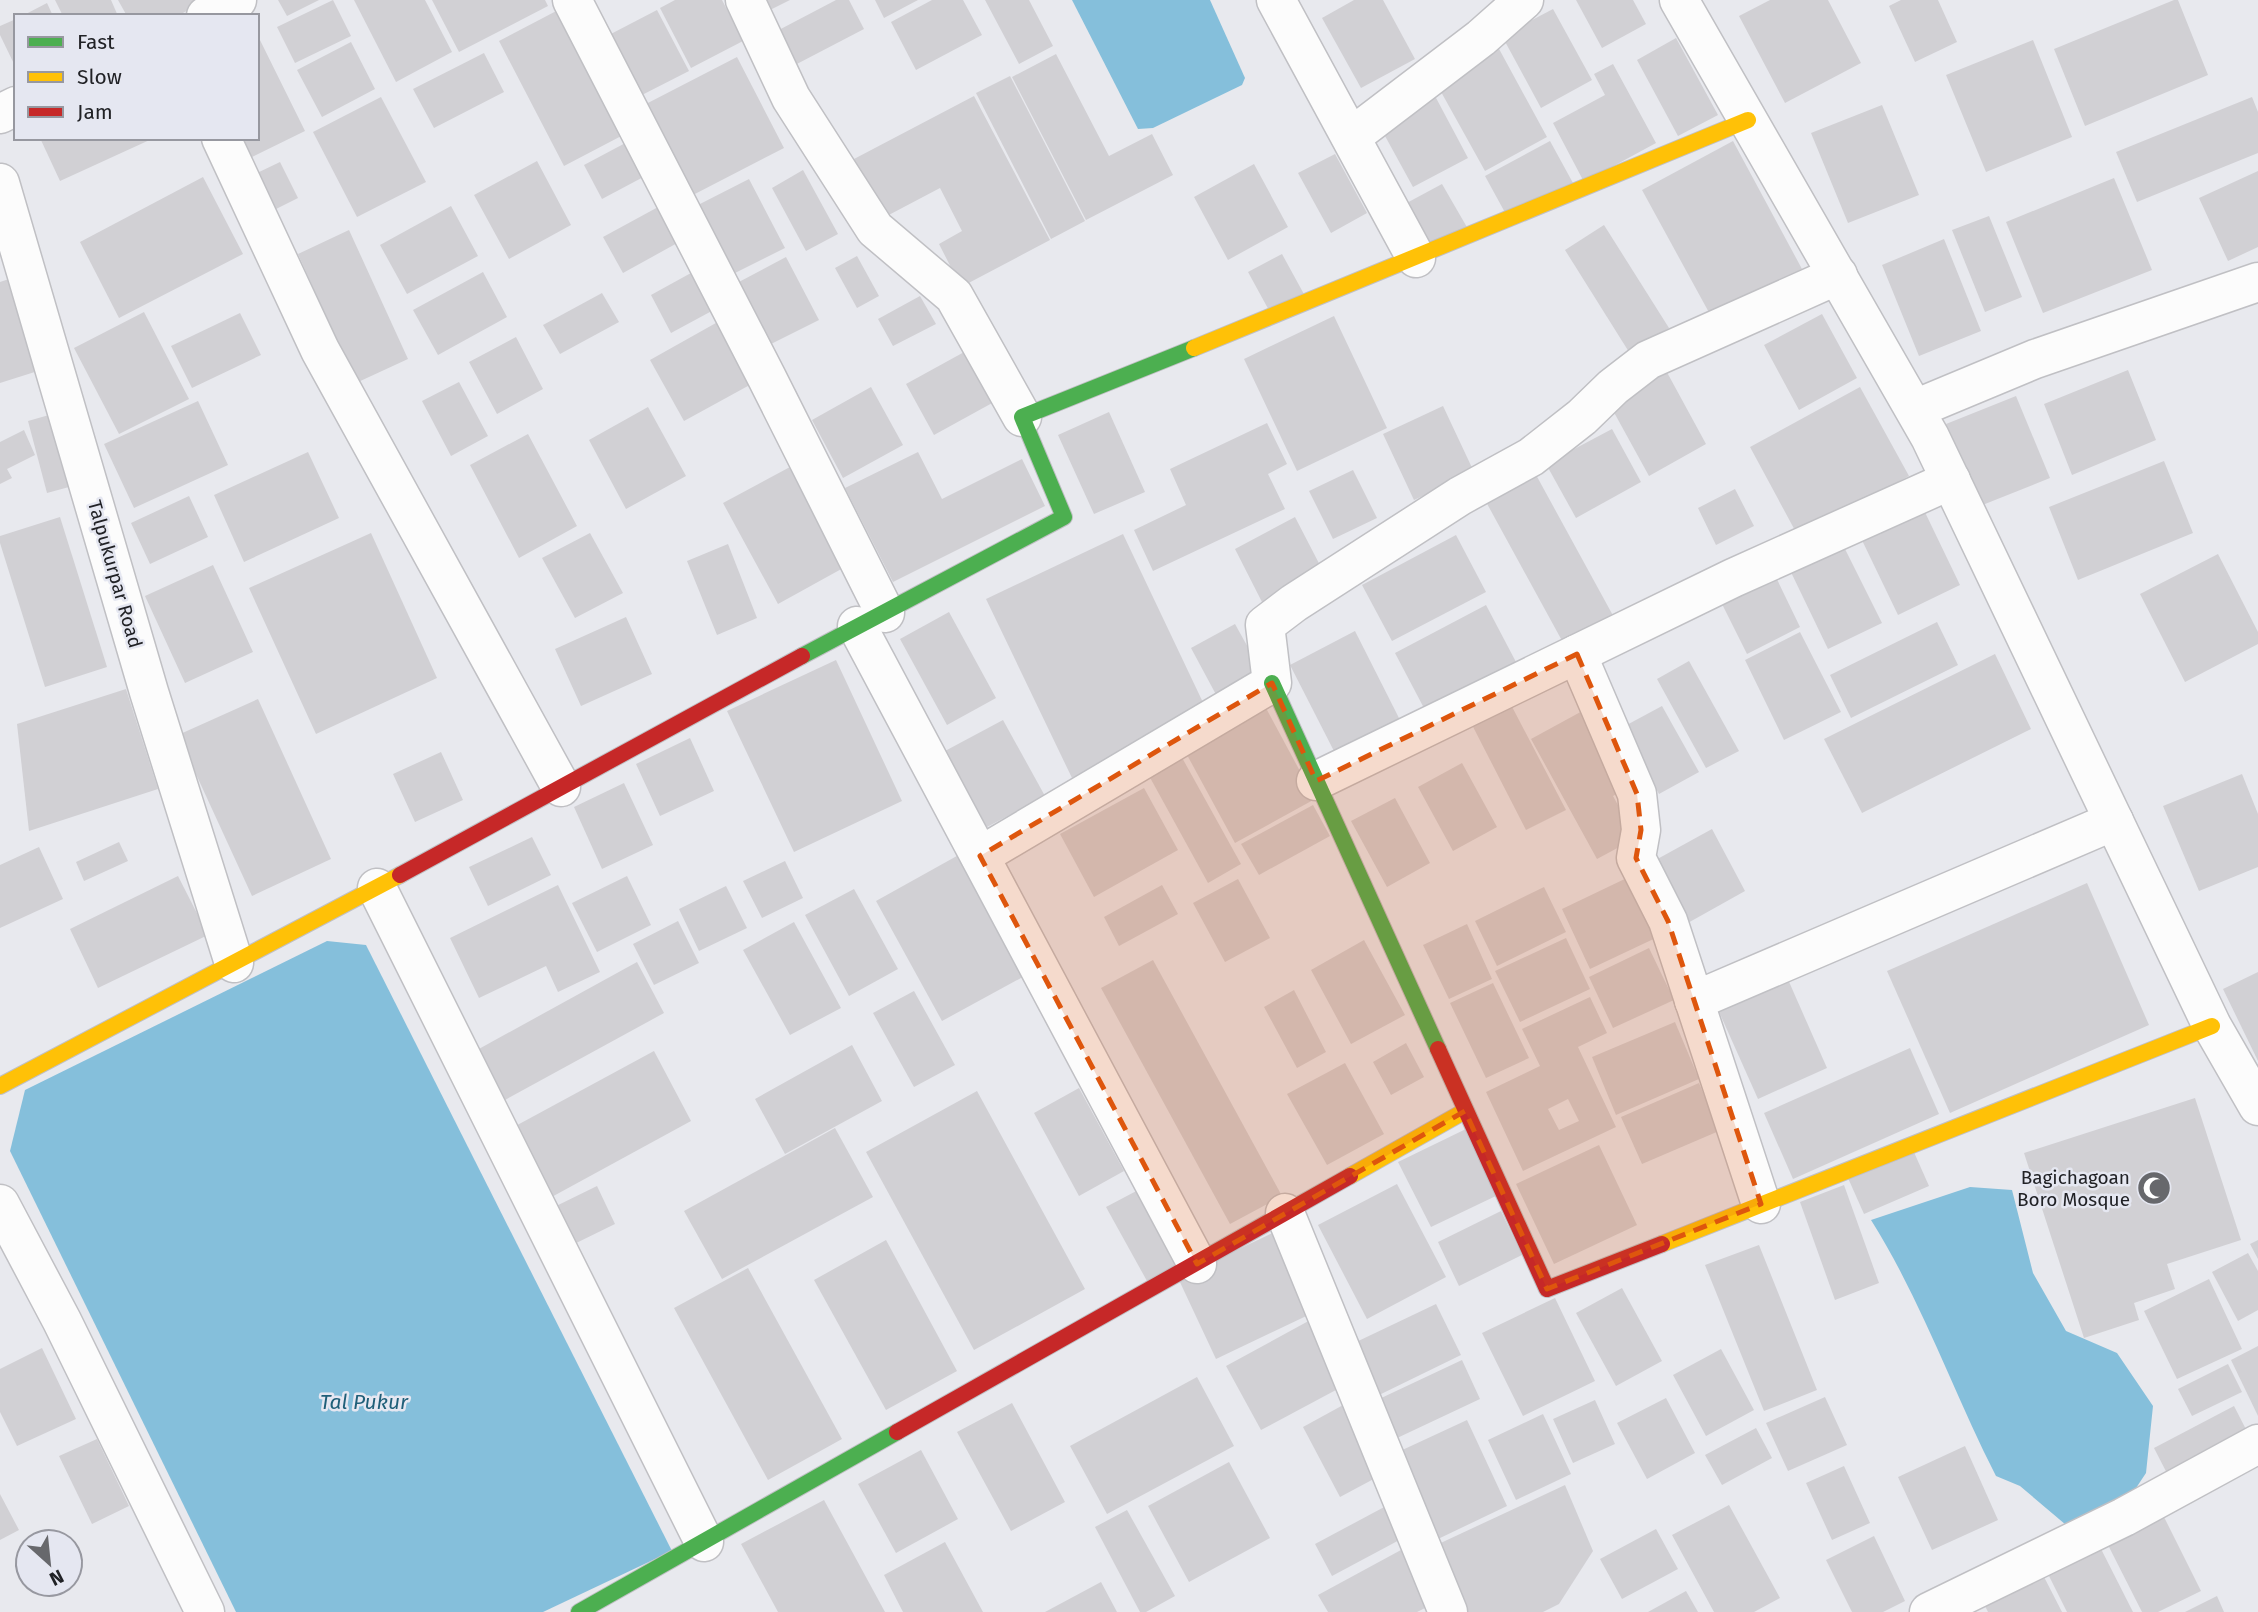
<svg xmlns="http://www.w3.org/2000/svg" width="2258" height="1612" font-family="'Fira Sans',sans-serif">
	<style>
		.water { fill: #85bfdb }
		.building { fill: #d1d0d4; fill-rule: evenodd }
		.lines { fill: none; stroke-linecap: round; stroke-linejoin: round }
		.street-casing { stroke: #c0c0c4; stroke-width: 41 }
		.fast-casing { stroke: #c0c0c4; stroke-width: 18 }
		.slow-casing { stroke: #c0c0c4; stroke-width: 18 }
		.jam-casing { stroke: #c0c0c4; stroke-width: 18 }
		.street { stroke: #fcfcfc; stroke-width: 38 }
		.fast { stroke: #4caf50; stroke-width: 16 }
		.slow { stroke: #ffc107; stroke-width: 16 }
		.jam { stroke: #c62828; stroke-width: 16 }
		.marked { fill: #de560d; fill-opacity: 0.2; stroke: #de560d; stroke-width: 5; stroke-dasharray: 14 9; stroke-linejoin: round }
		.labels { text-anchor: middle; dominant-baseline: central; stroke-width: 5; stroke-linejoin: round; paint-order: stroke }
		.street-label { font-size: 19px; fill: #212226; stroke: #e5e7f1 }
		.poi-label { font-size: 19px; fill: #212226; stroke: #e5e7f1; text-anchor: end }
		.water-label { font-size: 21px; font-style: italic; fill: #1f5f79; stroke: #e5e7f1 }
	</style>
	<rect width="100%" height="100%" fill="#e8e9ee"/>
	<g class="water">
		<path d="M1210,0L1245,78L1242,85L1153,128L1138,129L1072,0Z"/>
		<path d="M327,941L366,945L672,1551L543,1612H236L10,1151L25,1090Z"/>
		<path d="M1970,1187L2012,1190L2033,1273L2066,1331L2117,1353L2153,1406L2146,1473L2116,1518L2072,1530L2020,1486L1996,1476C1953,1392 1922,1301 1871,1220Z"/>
	</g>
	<g class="building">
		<path d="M55,0H111L118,16H63Z"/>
		<path d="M118,0H208L177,16H127Z"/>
		<path d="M278,0H319L287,16Z"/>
		<path d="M333,0L351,36L295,63L277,27Z"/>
		<path d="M354,0H425L452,52L396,82Z"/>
		<path d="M432,0H545L548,6L459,52Z"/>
		<path d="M675,0H722L743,41L691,68L660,8Z"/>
		<path d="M765,0H790L770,10Z"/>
		<path d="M836,0H849L864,29L793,66L775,32Z"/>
		<path d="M875,0H918L884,18Z"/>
		<path d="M932,0H963L982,35L916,70L891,22Z"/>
		<path d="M985,0H1029L1053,46L1019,64Z"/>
		<path d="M1354,0H1383L1415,59L1361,88L1322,18Z"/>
		<path d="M1576,0H1633L1646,24L1602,48Z"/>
		<path d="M1770,0H1828L1861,63L1785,103L1739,16Z"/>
		<path d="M1901,0H1938L1957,42L1915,62L1889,6Z"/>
		<path d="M2174,0H2178L2208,75L2085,126L2054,49Z"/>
		<path d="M47,3L53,16H22Z"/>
		<path d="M562,8L627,133L564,166L499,41Z"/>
		<path d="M1553,9L1592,80L1541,108L1502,36Z"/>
		<path d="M657,10L689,71L638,97L607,36Z"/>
		<path d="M16,19V68L0,35V26Z"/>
		<path d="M257,34L305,131L244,161L232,138H257Z"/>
		<path d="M1676,38L1718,115L1678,136L1637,60Z"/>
		<path d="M2033,40L2072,137L1986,172L1946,75Z"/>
		<path d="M351,42L375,89L322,117L297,70Z"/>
		<path d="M1498,47L1547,137L1485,171L1435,81Z"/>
		<path d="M484,53L504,92L434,128L413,89Z"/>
		<path d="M1056,54L1109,156L1152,134L1173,175L1086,220L1012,77Z"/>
		<path d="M737,57L784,148L691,196L644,105Z"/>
		<path d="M1613,64L1656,143L1584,182L1553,123L1605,95L1594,74Z"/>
		<path d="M1010,76L1085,221L1051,239L976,93Z"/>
		<path d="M974,96L1050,240L961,287L939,244L962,231L940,188L885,217L854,159Z"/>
		<path d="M1435,96L1468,158L1413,187L1379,125Z"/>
		<path d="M381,97L426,182L357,217L313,132Z"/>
		<path d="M2252,97L2258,112V153L2137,202L2116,152Z"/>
		<path d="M1882,105L1919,195L1848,223L1811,133Z"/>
		<path d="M40,138H154L60,181Z"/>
		<path d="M631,140L649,174L602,199L584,165Z"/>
		<path d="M1550,141L1573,183L1508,218L1485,176Z"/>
		<path d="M1733,141L1802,269L1712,318L1642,190Z"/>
		<path d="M1335,154L1367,213L1331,233L1298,173Z"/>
		<path d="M537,161L571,225L509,259L474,195Z"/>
		<path d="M280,162L298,198L274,210L255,174Z"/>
		<path d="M1254,164L1288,227L1228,260L1194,197Z"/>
		<path d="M803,170L838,234L806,251L772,188Z"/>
		<path d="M2258,171V247L2228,261L2199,198Z"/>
		<path d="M203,177L243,254L119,318L80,242Z"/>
		<path d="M2114,178L2152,270L2043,313L2006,222Z"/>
		<path d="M749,179L785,248L733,274L698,205Z"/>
		<path d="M1442,184L1468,229L1428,251L1403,205Z"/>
		<path d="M671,200L690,236L623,273L603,237Z"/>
		<path d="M451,206L478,256L407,294L380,245Z"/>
		<path d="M1989,216L2022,297L1985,312L1952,230Z"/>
		<path d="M1604,225L1669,328L1629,352L1565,250Z"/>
		<path d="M349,230L408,359L356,383L298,254Z"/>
		<path d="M1944,239L1981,331L1919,356L1882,265Z"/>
		<path d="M1282,254L1305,296L1271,314L1248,272Z"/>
		<path d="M857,256L879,296L857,308L835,268Z"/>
		<path d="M786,257L819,320L769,345L737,283Z"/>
		<path d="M700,268L721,306L671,333L651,295Z"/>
		<path d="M483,272L507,317L438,355L413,310Z"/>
		<path d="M12,278L41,370L0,383V282Z"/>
		<path d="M602,293L619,322L560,354L543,325Z"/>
		<path d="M920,296L936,324L893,346L878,319Z"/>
		<path d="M144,312L189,399L119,434L74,348Z"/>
		<path d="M240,313L261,355L192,388L171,346Z"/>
		<path d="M1822,314L1857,378L1799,410L1764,345Z"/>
		<path d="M1334,316L1387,428L1297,471L1244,359Z"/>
		<path d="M723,319L757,381L684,421L650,360Z"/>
		<path d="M516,337L543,389L497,414L469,362Z"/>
		<path d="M966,351L994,402L934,435L906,384Z"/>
		<path d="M1663,365L1706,444L1649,476L1605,396Z"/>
		<path d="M2128,370L2156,440L2072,475L2044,404Z"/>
		<path d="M459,382L488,436L451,456L422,401Z"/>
		<path d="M871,387L903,445L843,478L812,420Z"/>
		<path d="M1860,387L1909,476L1798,536L1750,447Z"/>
		<path d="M2016,396L2050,478L1980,506L1946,424Z"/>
		<path d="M198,401L228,465L134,508L104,444Z"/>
		<path d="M1443,406L1474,472L1414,500L1383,434Z"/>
		<path d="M648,407L686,476L626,509L589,440Z"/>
		<path d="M63,411L80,484L47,493L28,421Z"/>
		<path d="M1109,412L1145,492L1094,514L1058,435Z"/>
		<path d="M1267,423L1287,464L1268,474L1285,509L1153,571L1134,530L1186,505L1170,469Z"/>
		<path d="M1612,429L1641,482L1576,518L1546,464Z"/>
		<path d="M24,430L35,455L7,469L12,478L0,484V442Z"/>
		<path d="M528,434L577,526L519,558L470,465Z"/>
		<path d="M308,452L339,518L244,562L214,495Z"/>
		<path d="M918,452L942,499L1022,459L1045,506L893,582L845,488Z"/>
		<path d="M2164,461L2193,533L2078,580L2049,507Z"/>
		<path d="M790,467L845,567L778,604L723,503Z"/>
		<path d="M1353,470L1377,518L1333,539L1309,491Z"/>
		<path d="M1535,473L1616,621L1566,648L1485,500Z"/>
		<path d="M1735,489L1754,526L1716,545L1698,508Z"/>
		<path d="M189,496L208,537L150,564L131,523Z"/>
		<path d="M1921,504L1960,585L1898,615L1859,534Z"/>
		<path d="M60,517L107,667L45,687L0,543V536Z"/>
		<path d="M1295,517L1324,573L1263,604L1235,549Z"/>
		<path d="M371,533L437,678L316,734L249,588Z"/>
		<path d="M590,533L623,593L575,618L542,558Z"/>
		<path d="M1123,534L1208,713L1072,778L986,599Z"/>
		<path d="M1456,535L1486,592L1392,641L1362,585Z"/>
		<path d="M1841,541L1882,623L1828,649L1788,566Z"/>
		<path d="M728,544L757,618L717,635L687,561Z"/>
		<path d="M2218,554L2258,632V644L2185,682L2140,594Z"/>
		<path d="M213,565L253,652L185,683L145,596Z"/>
		<path d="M1771,567L1800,627L1747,654L1717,594Z"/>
		<path d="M1486,605L1516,662L1425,710L1395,653Z"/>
		<path d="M949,612L996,698L947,725L900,639Z"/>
		<path d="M626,617L652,674L581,706L555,649Z"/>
		<path d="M1937,622L1958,665L1851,718L1830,675Z"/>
		<path d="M1235,624L1265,678L1220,702L1191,648Z"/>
		<path d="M1355,631L1402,724L1337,757L1290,665Z"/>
		<path d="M1800,632L1841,712L1784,740L1745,660Z"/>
		<path d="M1995,654L2031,729L1862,813L1824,739Z"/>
		<path d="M836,660L902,801L794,852L727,711Z"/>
		<path d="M1689,661L1739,751L1706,768L1657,679Z"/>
		<path d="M126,689L158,789L29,831L17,724Z"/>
		<path d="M1260,697L1315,799L1235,843L1180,742Z"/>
		<path d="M258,699L331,859L252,896L178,735Z"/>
		<path d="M1508,699L1566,810L1526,830L1469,719Z"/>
		<path d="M1662,706L1699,772L1659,794L1623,727Z"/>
		<path d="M1586,709L1629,787L1613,796L1636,838L1597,859L1531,739Z"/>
		<path d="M1003,720L1045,796L987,827L945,751Z"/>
		<path d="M690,738L714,791L660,816L636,764Z"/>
		<path d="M1175,745L1241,864L1208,883L1142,763Z"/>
		<path d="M441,752L463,800L415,822L393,774Z"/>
		<path d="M1462,763L1497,827L1453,851L1418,787Z"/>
		<path d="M2242,774L2258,814V867L2199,891L2163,806Z"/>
		<path d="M624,783L653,845L602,869L574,807Z"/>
		<path d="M1144,788L1178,850L1094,897L1060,834Z"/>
		<path d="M1395,798L1430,863L1387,887L1351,821Z"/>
		<path d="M1313,805L1330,836L1259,875L1241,844Z"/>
		<path d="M1712,829L1745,891L1686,924L1652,862Z"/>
		<path d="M532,837L551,875L488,906L469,867Z"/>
		<path d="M119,842L128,861L84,881L76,862Z"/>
		<path d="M39,847L63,899L0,928V865Z"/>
		<path d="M964,852L1030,973L942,1021L876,901Z"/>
		<path d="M785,861L803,898L762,918L743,881Z"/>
		<path d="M1633,875L1662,935L1590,969L1562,909Z"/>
		<path d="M178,876L208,935L98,988L70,929Z"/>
		<path d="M627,876L651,925L597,952L572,903Z"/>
		<path d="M1238,879L1270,938L1225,962L1193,903Z"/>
		<path d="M2087,883L2149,1025L1950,1113L1887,971Z"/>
		<path d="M558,885L600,972L558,992L546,966L479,998L450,938Z"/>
		<path d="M1162,885L1178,914L1119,946L1104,917Z"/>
		<path d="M726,886L747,928L699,951L679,909Z"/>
		<path d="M1544,887L1566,932L1497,966L1475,921Z"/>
		<path d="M854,889L898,969L849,996L805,915Z"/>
		<path d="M678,921L699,963L654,985L633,944Z"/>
		<path d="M794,922L841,1008L790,1035L743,950Z"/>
		<path d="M1467,924L1492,979L1449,999L1423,945Z"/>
		<path d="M1566,938L1590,989L1520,1022L1495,971Z"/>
		<path d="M1364,940L1405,1015L1351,1044L1311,970Z"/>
		<path d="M1649,948L1674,1000L1613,1028L1589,977Z"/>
		<path d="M1153,960L1282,1196L1230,1224L1101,988Z"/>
		<path d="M637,962L664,1013L505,1100L477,1050Z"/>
		<path d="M2258,972V1061L2223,989Z"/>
		<path d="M1786,975L1827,1068L1758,1099L1716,1005Z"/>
		<path d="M1493,983L1529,1058L1486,1078L1450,1003Z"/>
		<path d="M1294,990L1326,1052L1297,1068L1264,1007Z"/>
		<path d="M914,991L955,1065L914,1087L873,1013Z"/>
		<path d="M1590,997L1607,1033L1578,1047L1616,1127L1523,1171L1486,1092L1540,1066L1522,1029ZM1568,1099L1579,1121L1559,1130L1548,1109Z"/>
		<path d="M1675,1022L1699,1079L1616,1115L1592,1057Z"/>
		<path d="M1406,1043L1424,1077L1391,1095L1373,1062Z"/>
		<path d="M852,1045L882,1101L785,1154L755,1099Z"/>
		<path d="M1910,1048L1939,1114L1793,1179L1764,1113Z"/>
		<path d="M654,1051L691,1121L548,1199L510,1129Z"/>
		<path d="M1345,1063L1384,1134L1327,1165L1287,1094Z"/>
		<path d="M1699,1083L1719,1131L1642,1164L1621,1117Z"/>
		<path d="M1079,1088L1124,1171L1079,1196L1034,1113Z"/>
		<path d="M977,1091L1085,1289L974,1350L866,1152Z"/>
		<path d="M2195,1098L2241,1240L2167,1264L2175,1289L2134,1303L2139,1320L2084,1338L2024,1153Z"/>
		<path d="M835,1128L873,1197L722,1279L684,1211Z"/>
		<path d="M1468,1128L1500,1194L1431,1227L1398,1162Z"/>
		<path d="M1599,1145L1637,1225L1554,1264L1516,1184Z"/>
		<path d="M1913,1150L1929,1186L1864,1214L1848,1178Z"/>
		<path d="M1397,1184L1446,1277L1367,1319L1318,1225Z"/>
		<path d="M1844,1185L1879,1283L1835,1300L1800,1202Z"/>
		<path d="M597,1186L615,1224L564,1249L546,1211Z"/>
		<path d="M1142,1188L1182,1262L1147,1281L1106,1207Z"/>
		<path d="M1501,1211L1522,1255L1459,1286L1438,1242Z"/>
		<path d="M1283,1228L1321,1309L1216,1359L1178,1278Z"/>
		<path d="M886,1240L957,1371L886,1410L814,1280Z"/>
		<path d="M2258,1240V1259L2250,1244Z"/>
		<path d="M1759,1245L1817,1390L1764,1411L1705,1265Z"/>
		<path d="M2248,1253L2258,1271V1310L2238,1321L2212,1272Z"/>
		<path d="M748,1268L842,1439L768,1480L674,1308Z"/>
		<path d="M2209,1279L2242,1349L2177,1379L2144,1311Z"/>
		<path d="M1622,1288L1662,1361L1616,1386L1576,1313Z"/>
		<path d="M1555,1298L1595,1381L1523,1416L1482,1333Z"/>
		<path d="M1436,1304L1461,1355L1377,1396L1352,1344Z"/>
		<path d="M1314,1318L1349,1383L1261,1430L1226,1366Z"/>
		<path d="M2258,1346V1416L2231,1360Z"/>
		<path d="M42,1348L76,1419L17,1446L0,1412V1369Z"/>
		<path d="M1721,1349L1754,1410L1706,1436L1673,1375Z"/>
		<path d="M1462,1360L1480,1399L1395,1439L1377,1400Z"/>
		<path d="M2228,1364L2242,1392L2192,1416L2178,1389Z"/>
		<path d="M1197,1377L1234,1446L1107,1514L1070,1446Z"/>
		<path d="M1825,1397L1847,1445L1788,1471L1766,1423Z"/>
		<path d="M1666,1398L1695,1453L1647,1479L1617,1423Z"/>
		<path d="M1595,1400L1615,1444L1573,1463L1553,1419Z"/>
		<path d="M1012,1403L1065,1502L1011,1531L957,1432Z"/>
		<path d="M1345,1404L1383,1474L1340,1497L1303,1427Z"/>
		<path d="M2234,1406L2253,1443L2173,1485L2154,1448Z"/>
		<path d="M1543,1414L1571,1474L1516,1500L1488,1440Z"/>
		<path d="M1467,1420L1507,1506L1438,1539L1398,1452Z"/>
		<path d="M1756,1428L1772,1458L1722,1485L1705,1455Z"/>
		<path d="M97,1439L129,1506L92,1524L59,1456Z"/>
		<path d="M1965,1446L1998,1520L1932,1550L1898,1477Z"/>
		<path d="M921,1450L958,1519L896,1553L858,1484Z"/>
		<path d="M1229,1462L1270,1538L1189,1582L1148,1506Z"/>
		<path d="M1844,1466L1870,1523L1832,1540L1806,1483Z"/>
		<path d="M1565,1485L1593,1551L1559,1604L1543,1612H1461L1430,1548Z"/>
		<path d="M0,1494L19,1530L0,1540Z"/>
		<path d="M824,1500L885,1612H778L741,1544Z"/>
		<path d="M1388,1505L1405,1537L1332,1576L1315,1544Z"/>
		<path d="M1729,1505L1780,1598L1754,1612H1714L1672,1535Z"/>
		<path d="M1127,1510L1175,1596L1146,1612H1140L1095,1527Z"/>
		<path d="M2163,1515L2201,1591L2158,1612H2142L2107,1543Z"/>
		<path d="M1656,1529L1678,1569L1622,1599L1600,1559Z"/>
		<path d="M1874,1536L1905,1601L1883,1612H1852L1826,1560Z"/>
		<path d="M945,1542L983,1612H903L884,1575Z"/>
		<path d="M2099,1545L2133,1612H2067L2047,1572Z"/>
		<path d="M1401,1550L1431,1605L1417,1612H1328L1318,1595Z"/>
		<path d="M2042,1573L2062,1612H1988L1983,1602Z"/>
		<path d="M1101,1582L1117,1612H1045Z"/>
		<path d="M1686,1591L1698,1612H1648Z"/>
		<path d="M2217,1596L2224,1612H2185Z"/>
	</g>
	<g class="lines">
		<g class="street-casing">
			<g id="street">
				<path d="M572,0L767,378L885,613"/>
				<path d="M745,0L791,98L875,229L954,296L1022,417"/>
				<path d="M1276,0L1416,258"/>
				<path d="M1679,0L1930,437L2212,1026L2258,1106"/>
				<path d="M206,16L237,0"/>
				<path d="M0,114L16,106"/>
				<path d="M1351,137L1481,38L1524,0"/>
				<path d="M221,138L320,350L561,787"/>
				<path d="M0,183L149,692L234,963"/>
				<path d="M1915,409L2035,359L2258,282"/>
				<path d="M857,626L1197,1264"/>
				<path d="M1577,654L1637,794L1641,830L1636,858L1668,921L1761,1204"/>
				<path d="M1316,781L1733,578L1951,480"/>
				<path d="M980,856L1272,683L1265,625L1294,603L1460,496L1531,457L1582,417L1613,387L1648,360L1838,275"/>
				<path d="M377,888L704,1542"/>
				<path d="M1694,1001L2114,821"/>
				<path d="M0,1204L62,1321L205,1612"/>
				<path d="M1285,1213L1448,1612"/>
				<path d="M1929,1612L2124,1517L2258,1444"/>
			</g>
		</g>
		<g class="fast-casing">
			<g id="fast">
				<path d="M802,656L1064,517L1022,417L1194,348"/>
				<path d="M1272,683L1438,1049"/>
				<path d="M579,1612L897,1432"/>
			</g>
		</g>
		<g class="slow-casing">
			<g id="slow">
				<path d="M1194,348L1748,120"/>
				<path d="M0,1086L400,875"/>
				<path d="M1350,1176L1465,1111"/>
				<path d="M1662,1244L2212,1026"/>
			</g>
		</g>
		<g class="jam-casing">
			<g id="jam">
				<path d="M400,875L802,656"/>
				<path d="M1438,1049L1547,1289L1662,1244"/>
				<path d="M897,1432L1350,1176"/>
			</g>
		</g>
		<use href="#street" class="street"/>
		<use href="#fast" class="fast"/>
		<use href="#slow" class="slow"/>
		<use href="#jam" class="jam"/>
	</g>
	<path class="marked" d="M1577,654L1637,794L1641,830L1636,858L1668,921L1761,1204L1547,1289L1465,1111L1197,1264L980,856L1272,683L1316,781Z"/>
	<defs>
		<g id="mosque-disc" transform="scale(1.75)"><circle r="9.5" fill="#67686c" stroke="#e5e7f1"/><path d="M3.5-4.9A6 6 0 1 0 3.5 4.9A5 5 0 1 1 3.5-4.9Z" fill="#fff"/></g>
	</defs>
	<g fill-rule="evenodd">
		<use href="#mosque-disc" x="2154" y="1188"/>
	</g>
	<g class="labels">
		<g class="street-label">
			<text transform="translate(115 574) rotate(74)">Talpukurpar Road</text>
		</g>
		<g class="poi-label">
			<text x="2130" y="1177">Bagichagoan<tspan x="2130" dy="22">Boro Mosque</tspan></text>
		</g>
		<g class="water-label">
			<text x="364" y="1402">Tal Pukur</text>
		</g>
	</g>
	<rect x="14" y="14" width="245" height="126" fill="#e5e7f1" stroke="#9798a0" stroke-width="2"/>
	<rect x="28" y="37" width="35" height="10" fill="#4caf50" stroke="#9798a0" stroke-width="2"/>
	<text x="77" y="49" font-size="21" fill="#212226">Fast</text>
	<rect x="28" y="72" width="35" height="10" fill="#ffc107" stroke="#9798a0" stroke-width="2"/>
	<text x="77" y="84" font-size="21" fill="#212226">Slow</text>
	<rect x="28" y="107" width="35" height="10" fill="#c62828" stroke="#9798a0" stroke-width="2"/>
	<text x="77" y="119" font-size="21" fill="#212226">Jam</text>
	<g transform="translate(49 1563) rotate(153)"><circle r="33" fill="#e5e7f1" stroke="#9798a0" stroke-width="2"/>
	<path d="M0-5L12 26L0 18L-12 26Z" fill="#67686c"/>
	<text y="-10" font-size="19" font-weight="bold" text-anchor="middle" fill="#212226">N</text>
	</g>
</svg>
